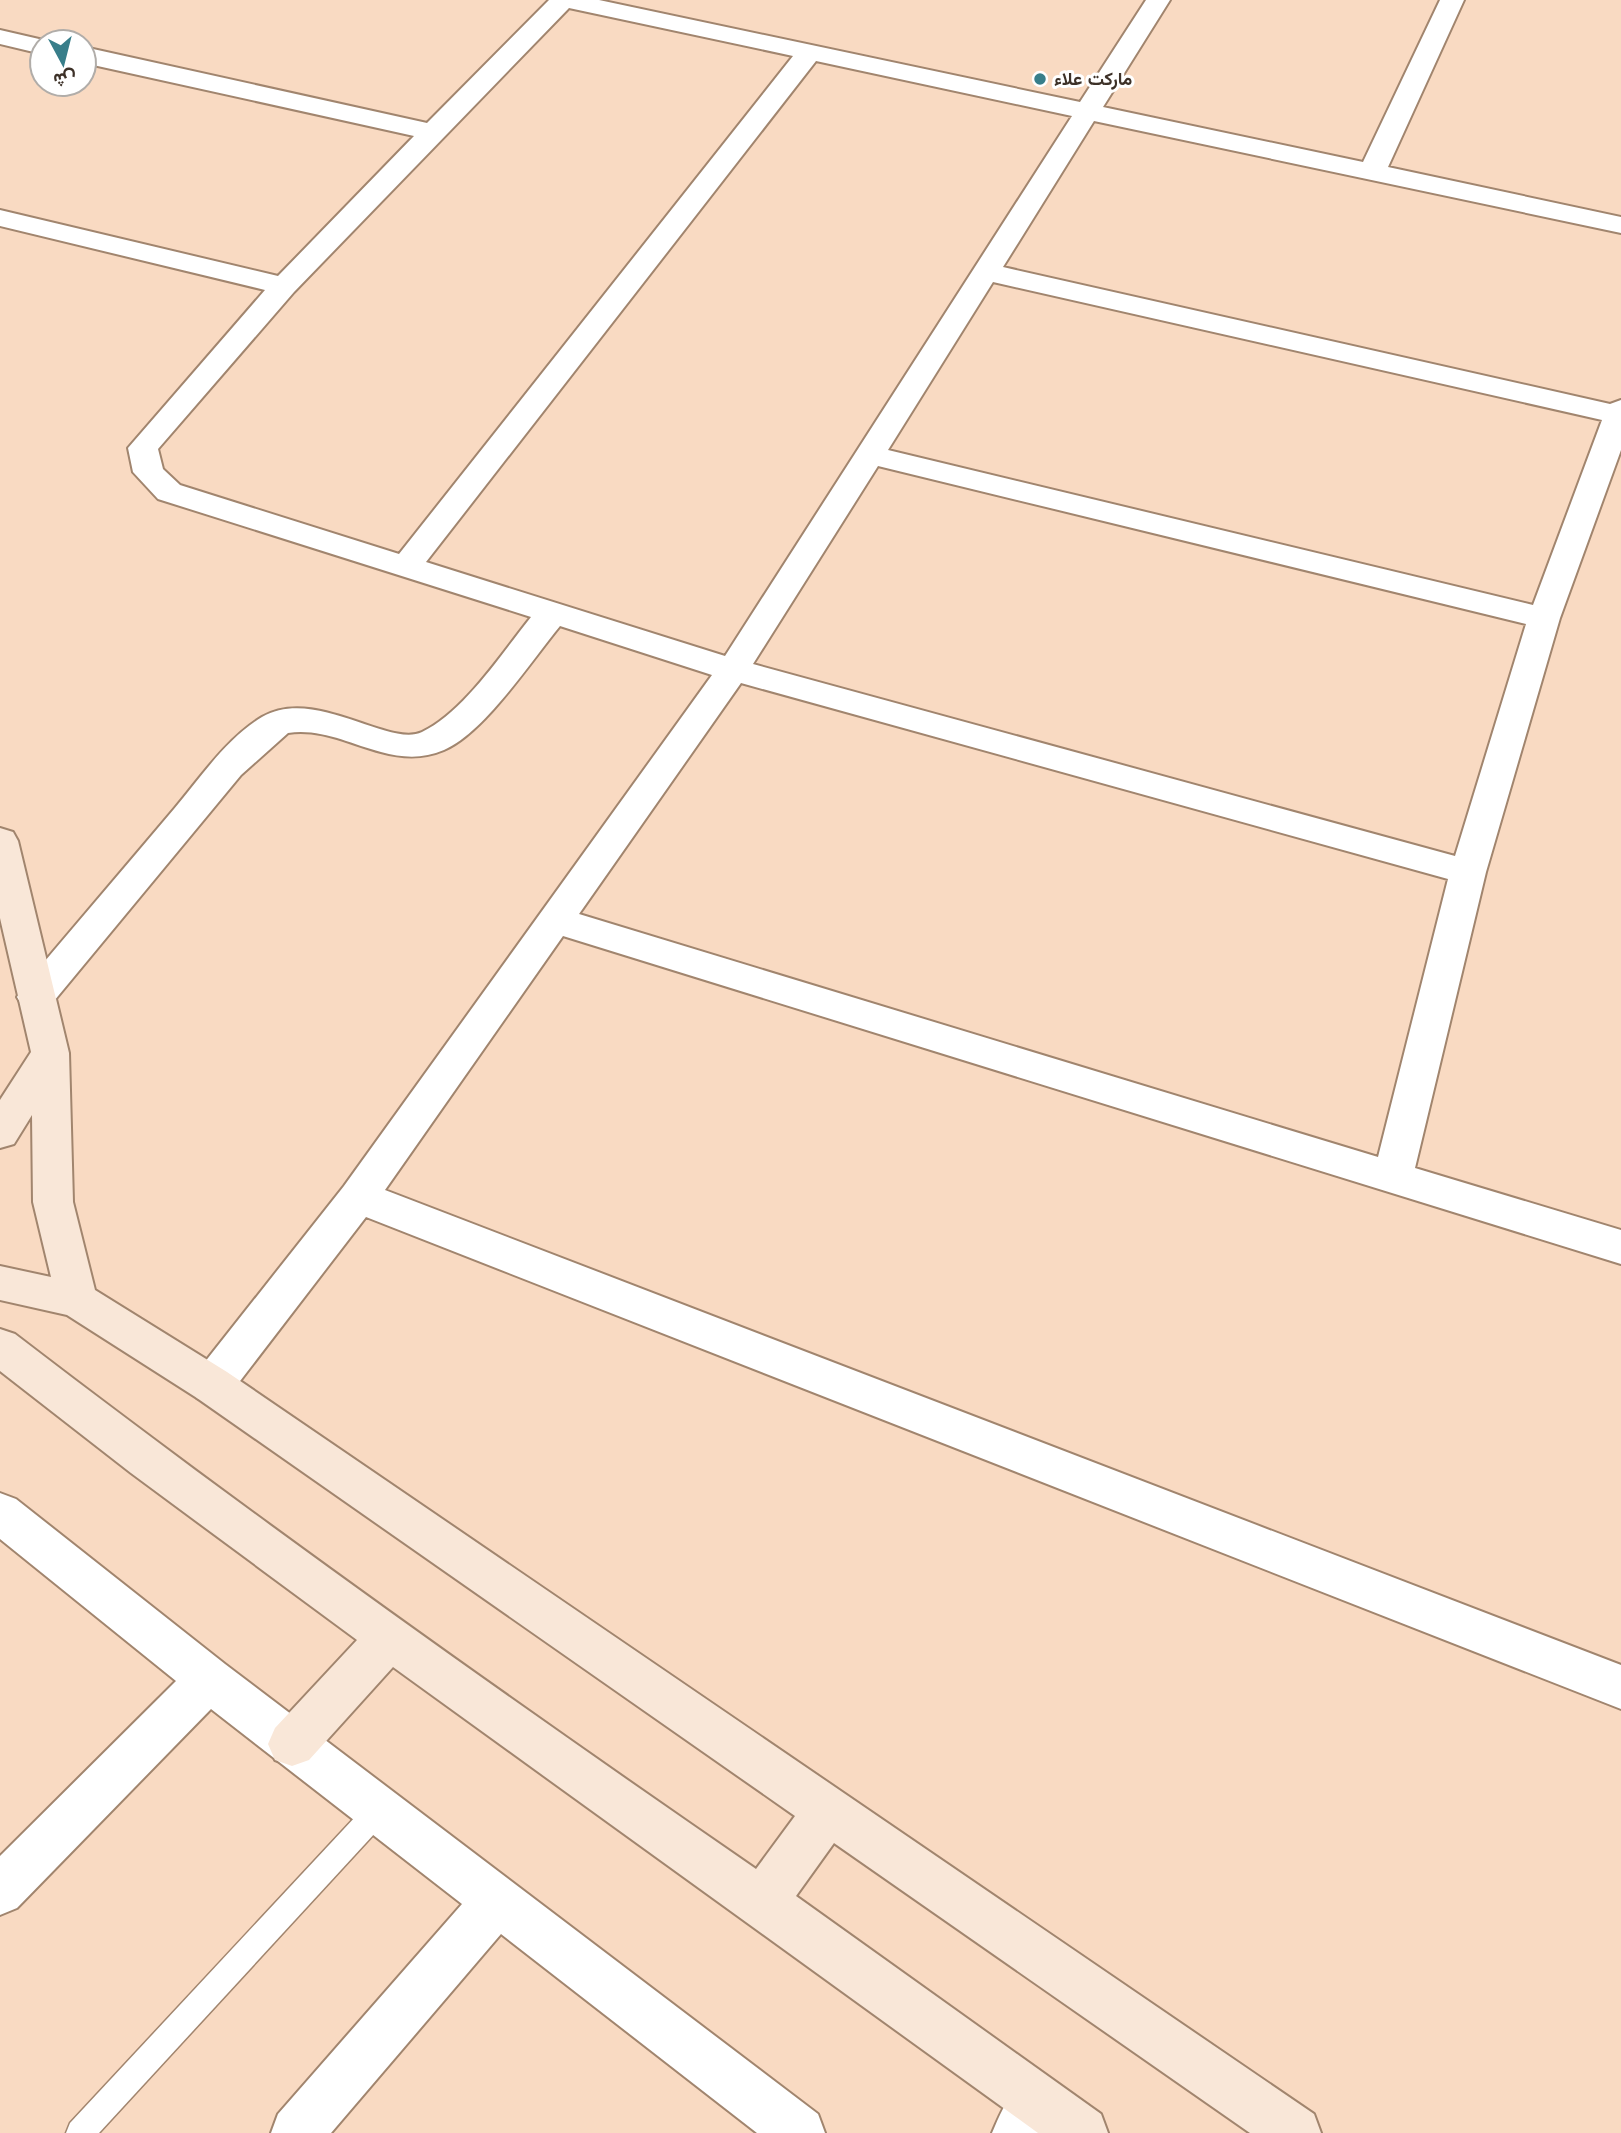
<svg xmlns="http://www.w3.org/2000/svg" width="1621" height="2133" font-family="Jost,Vazirmatn,sans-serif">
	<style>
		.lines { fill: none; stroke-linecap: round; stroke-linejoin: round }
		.lane-casing { stroke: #a1856e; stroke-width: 3 }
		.street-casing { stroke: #a1856e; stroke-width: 4 }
		.secondary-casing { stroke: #a1856e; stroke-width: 4 }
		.lane { fill: #fff; fill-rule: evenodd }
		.street { fill: #fff; fill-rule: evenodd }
		.secondary { fill: #f9e7d8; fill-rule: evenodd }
		.poi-dot { fill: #387e8a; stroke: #fff; stroke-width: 2.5 }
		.labels { text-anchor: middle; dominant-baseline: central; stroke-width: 6; stroke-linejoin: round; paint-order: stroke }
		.far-poi-label { font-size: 18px; font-weight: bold; fill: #3d3128; stroke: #fff; text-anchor: start }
	</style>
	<rect width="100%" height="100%" fill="#f9dac2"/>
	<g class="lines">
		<g class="lane-casing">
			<path id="lane" d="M379,1797L388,1801L392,1810L388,1819L99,2133H66L70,2123L370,1801Z"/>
		</g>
		<g class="street-casing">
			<g id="street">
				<path d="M549,0H599L1080,102L1146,0H1170L1103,107L1363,162L1440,0H1464L1388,167L1621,217V233L1094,121L1003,267L1610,404L1621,400V450L1560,618L1486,872L1415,1168L1621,1230V1264L563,936L385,1190L1621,1665V1709L366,1217L227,1398L212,1403L197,1398L191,1385L197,1372L344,1186L712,675L560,626C531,661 484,733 444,750C423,759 403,758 381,752C350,744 321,728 288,733L241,775L49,1007L36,1011L23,1007L17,997L23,987C73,928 124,868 174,809C200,778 227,738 262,717C315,686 389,748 422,732C464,712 502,653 531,617L158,499L133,472L128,448L265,290L0,226V210L278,276L414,136L84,63V47L427,123ZM569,8L793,56L399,554L180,485L163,469L158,449L294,292ZM816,61L1072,116L725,656L426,562ZM993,282L1602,420L1533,605L888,450ZM878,466L1526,624L1455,856L753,664ZM741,683L1448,879L1378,1157L579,914Z"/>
				<path d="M0,30L52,42H42V54L0,44Z"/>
				<path d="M0,1493L16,1499L225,1664L818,2114L825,2133H757L501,1934L331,2133H271L278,2114L462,1904L211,1709L17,1908L0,1915V1856L176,1681L0,1539Z"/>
				<path d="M1038,2076L1056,2084L1064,2102L1048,2133H992C1003,2107 1011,2087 1038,2076Z"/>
			</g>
		</g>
		<g class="secondary-casing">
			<path id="secondary" d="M0,828L13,832L18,841L69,1053L73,1202L95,1290L227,1372L1314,2114L1321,2133H1250L834,1843L796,1896L1101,2114L1108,2133H1038L393,1667L309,1760L292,1766L275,1760L268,1744L275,1728L357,1640L131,1473L0,1371V1329L15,1334C257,1520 505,1696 756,1869L795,1816L197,1398L67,1315L0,1300V1266L51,1277L33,1202L32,1115L14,1144L0,1148V1100L31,1052L0,918Z"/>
		</g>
		<use href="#lane" class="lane"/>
		<use href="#street" class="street"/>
		<use href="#secondary" class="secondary"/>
	</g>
	<circle class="poi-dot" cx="1040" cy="79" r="7"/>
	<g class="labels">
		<g class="far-poi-label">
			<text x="1054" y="79">ماركت علاء</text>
		</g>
	</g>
	<g transform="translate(63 63) rotate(173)"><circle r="33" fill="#ffffff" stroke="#b1ada9" stroke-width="2"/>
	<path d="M0-5L12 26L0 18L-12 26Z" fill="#387e8a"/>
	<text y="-10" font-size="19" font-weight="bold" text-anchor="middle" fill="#3d3128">ش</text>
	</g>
</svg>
